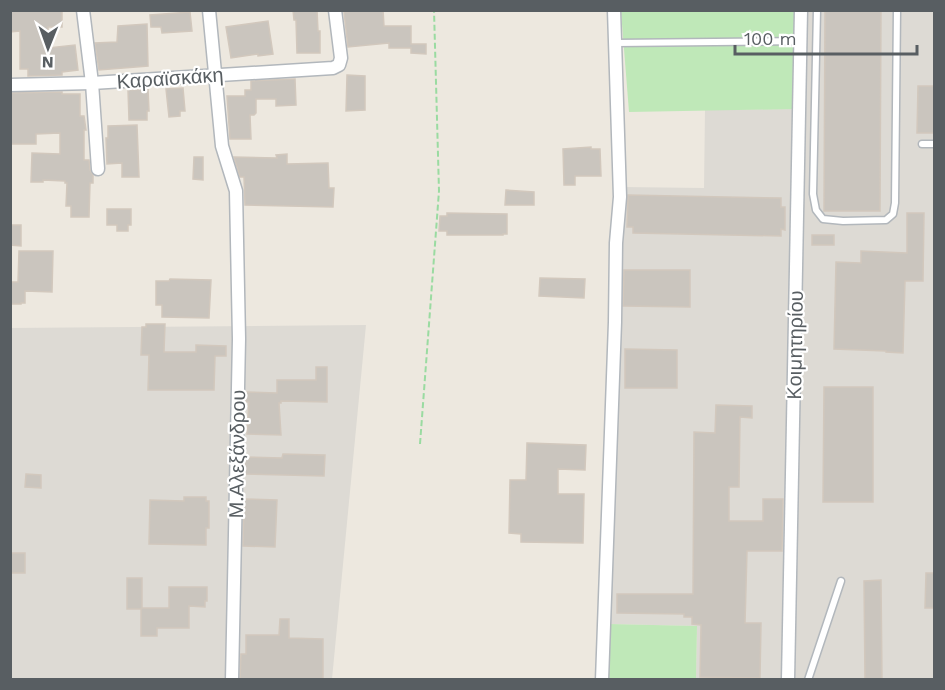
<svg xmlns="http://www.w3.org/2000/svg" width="945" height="690" font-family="'Work Sans',sans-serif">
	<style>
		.industrial { fill: #dddad4 }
		.green { fill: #bfe8b8 }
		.building { fill: #cac5be; stroke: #d2c8bd; stroke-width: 1.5 }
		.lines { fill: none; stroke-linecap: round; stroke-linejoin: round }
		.service-casing { stroke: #b2b7bc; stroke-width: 9 }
		.minor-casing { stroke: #b2b7bc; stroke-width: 15 }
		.path { stroke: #9adba1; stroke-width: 2; stroke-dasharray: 6 3; stroke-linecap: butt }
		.service { stroke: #fff; stroke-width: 6 }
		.minor { stroke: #fff; stroke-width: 12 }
		.labels { text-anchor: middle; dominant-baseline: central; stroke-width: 4.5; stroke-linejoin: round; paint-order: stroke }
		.street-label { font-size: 20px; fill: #585e62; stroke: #fff }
	</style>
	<rect width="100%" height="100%" fill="#ede8df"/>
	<g class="industrial">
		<path d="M805,11H934V679L793,680Z"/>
		<path d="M797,109L784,679H696L697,626L609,624L622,187L704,188L705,110Z"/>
		<path d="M366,325L332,679H11L10,328Z"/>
	</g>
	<g class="green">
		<path d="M621,11H797V109L629,112Z"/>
		<path d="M609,624L697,626L696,679L607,680Z"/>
	</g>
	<g class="building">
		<path d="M10,10H62V27H48V48L75,45L78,70L62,72V75L28,76V69H20V31L10,32Z"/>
		<path d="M293,10H317L318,31H320V53H297L296,20H294Z"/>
		<path d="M364,10H383L384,26H411V44H426V54L411,53V48H389V43L348,47L344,12Z"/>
		<path d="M825,10H881L880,211H824Z"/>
		<path d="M190,12L192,31L162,33L161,27H151L150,15Z"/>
		<path d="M268,21L273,54L258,56V54L231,58L226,27Z"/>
		<path d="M147,24L148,66L99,70L95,43L117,42L118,26Z"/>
		<path d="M347,75L365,76V110L346,111Z"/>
		<path d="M295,79L296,105L276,106V99H256V113L254,115H250L251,139H230L227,96H245V90H251V81Z"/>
		<path d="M918,86H934V133H917Z"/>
		<path d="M183,88L185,111H180V116L169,117L166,89Z"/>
		<path d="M148,89L149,111H147V120H129L128,90Z"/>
		<path d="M62,92V94H80V116H84L86,130H84V160H89L90,170L93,175V183H90L89,217H71V206H66L67,183H65V181L43,180V182H31L32,153L60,154V133L36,134V144H10V93Z"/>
		<path d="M137,125L139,177H122V163L107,164L106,138H108V126Z"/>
		<path d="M591,147V149H600L601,176H575V185H564L563,149Z"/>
		<path d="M287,154V164L328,163L329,188H334L333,207L245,205L244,177H240L234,157L277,158L276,155Z"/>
		<path d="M194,157H203V180L193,179Z"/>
		<path d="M506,190L534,192V205H505Z"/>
		<path d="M628,195L781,198V207H785V230L781,229V236L633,233V227H627Z"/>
		<path d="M107,209H131V225H128V231H117V225H107Z"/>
		<path d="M447,213L507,214V234H503V235H447V231H439L440,216H447Z"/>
		<path d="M907,213H924L923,281H905L903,353L886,352V351L834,349L836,262L861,263V251L907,253Z"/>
		<path d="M10,225H21V246L10,245Z"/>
		<rect x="812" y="235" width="22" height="10"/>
		<path d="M19,251H53L52,292L25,291V303H21V304H10V282H18Z"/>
		<path d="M624,270H690V307L623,306Z"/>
		<path d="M540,278L585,279L584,298L539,296Z"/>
		<path d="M170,279L211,280L209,318L162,317V305H156V281H169Z"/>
		<path d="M146,324H165L164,352H196V345L226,346V356H215L214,390H148L149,355H141L142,327H146Z"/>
		<path d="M625,349L677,350V388H625Z"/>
		<path d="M316,367H327V402L281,401V403H279L281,435L247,434L249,402H246V392L277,393V380H316Z"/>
		<path d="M824,387H873V502H823Z"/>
		<path d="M716,405L752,406V418L740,417L739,487H729V521H763V499H783L782,551H747L745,623H761L760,678L700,677L701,625L692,624V617H684V614L617,613V594H693L694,432L715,433Z"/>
		<path d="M527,443L586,445L585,470L558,469V494H584L583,543L521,542V534L509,533L510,480H526Z"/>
		<path d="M283,454L325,455L324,476L244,474L245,457L282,458Z"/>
		<path d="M26,474L41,475V488L25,487Z"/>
		<path d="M184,497H206V501H209V528H206V545L149,544L150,500L184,501Z"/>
		<path d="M244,499L277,500L275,547L243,546Z"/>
		<rect x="10" y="553" width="15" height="20"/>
		<path d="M926,573H934V608H925Z"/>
		<path d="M127,578H142V608H169V587H207V601H205V607L189,606V628H157V636H141V609H127Z"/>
		<path d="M881,580L882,680H865L864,581Z"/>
		<path d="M280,619H289V638L323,639V680H240L241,654H246V635H279Z"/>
	</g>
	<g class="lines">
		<g class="service-casing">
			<g id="service">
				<path d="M817,10L813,194L816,210L823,219L843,221L886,220L893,214L895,203L897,10"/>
				<path d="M615,43L801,41"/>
				<path d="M922,144H934"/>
				<path d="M808,680L841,581"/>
			</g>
		</g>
		<g class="minor-casing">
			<g id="minor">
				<path d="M83,10L92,83L98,169"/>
				<path d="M209,10L222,146L236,191L239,339L232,680"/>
				<path d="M10,85L92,83L333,68L339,65L341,58L335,10"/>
				<path d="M602,680L615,322L616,243L620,197L614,10"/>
				<path d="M788,680L801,10"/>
			</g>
		</g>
		<path class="path" d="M420,444L439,191L434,10"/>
		<use href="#service" class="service"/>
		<use href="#minor" class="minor"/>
	</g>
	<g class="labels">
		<g class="street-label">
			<text transform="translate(170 78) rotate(-4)">Καραϊσκάκη</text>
			<text transform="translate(795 345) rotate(-89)">Κοιμητηρίου</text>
			<text transform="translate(237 454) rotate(-89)">Μ.Αλεξάνδρου</text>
		</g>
	</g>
	<rect width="945" height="690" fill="none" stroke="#585e62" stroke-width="24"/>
	<g transform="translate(48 48) rotate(181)" stroke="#ffffff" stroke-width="4.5" paint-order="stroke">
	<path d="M0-4.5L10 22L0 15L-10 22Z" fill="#585e62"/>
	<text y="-9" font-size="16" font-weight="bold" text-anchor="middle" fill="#585e62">N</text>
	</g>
	<path d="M735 45v9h182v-9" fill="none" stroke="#585e62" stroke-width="3"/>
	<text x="744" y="45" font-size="18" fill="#585e62" stroke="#ffffff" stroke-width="4.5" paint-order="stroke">100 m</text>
</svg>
